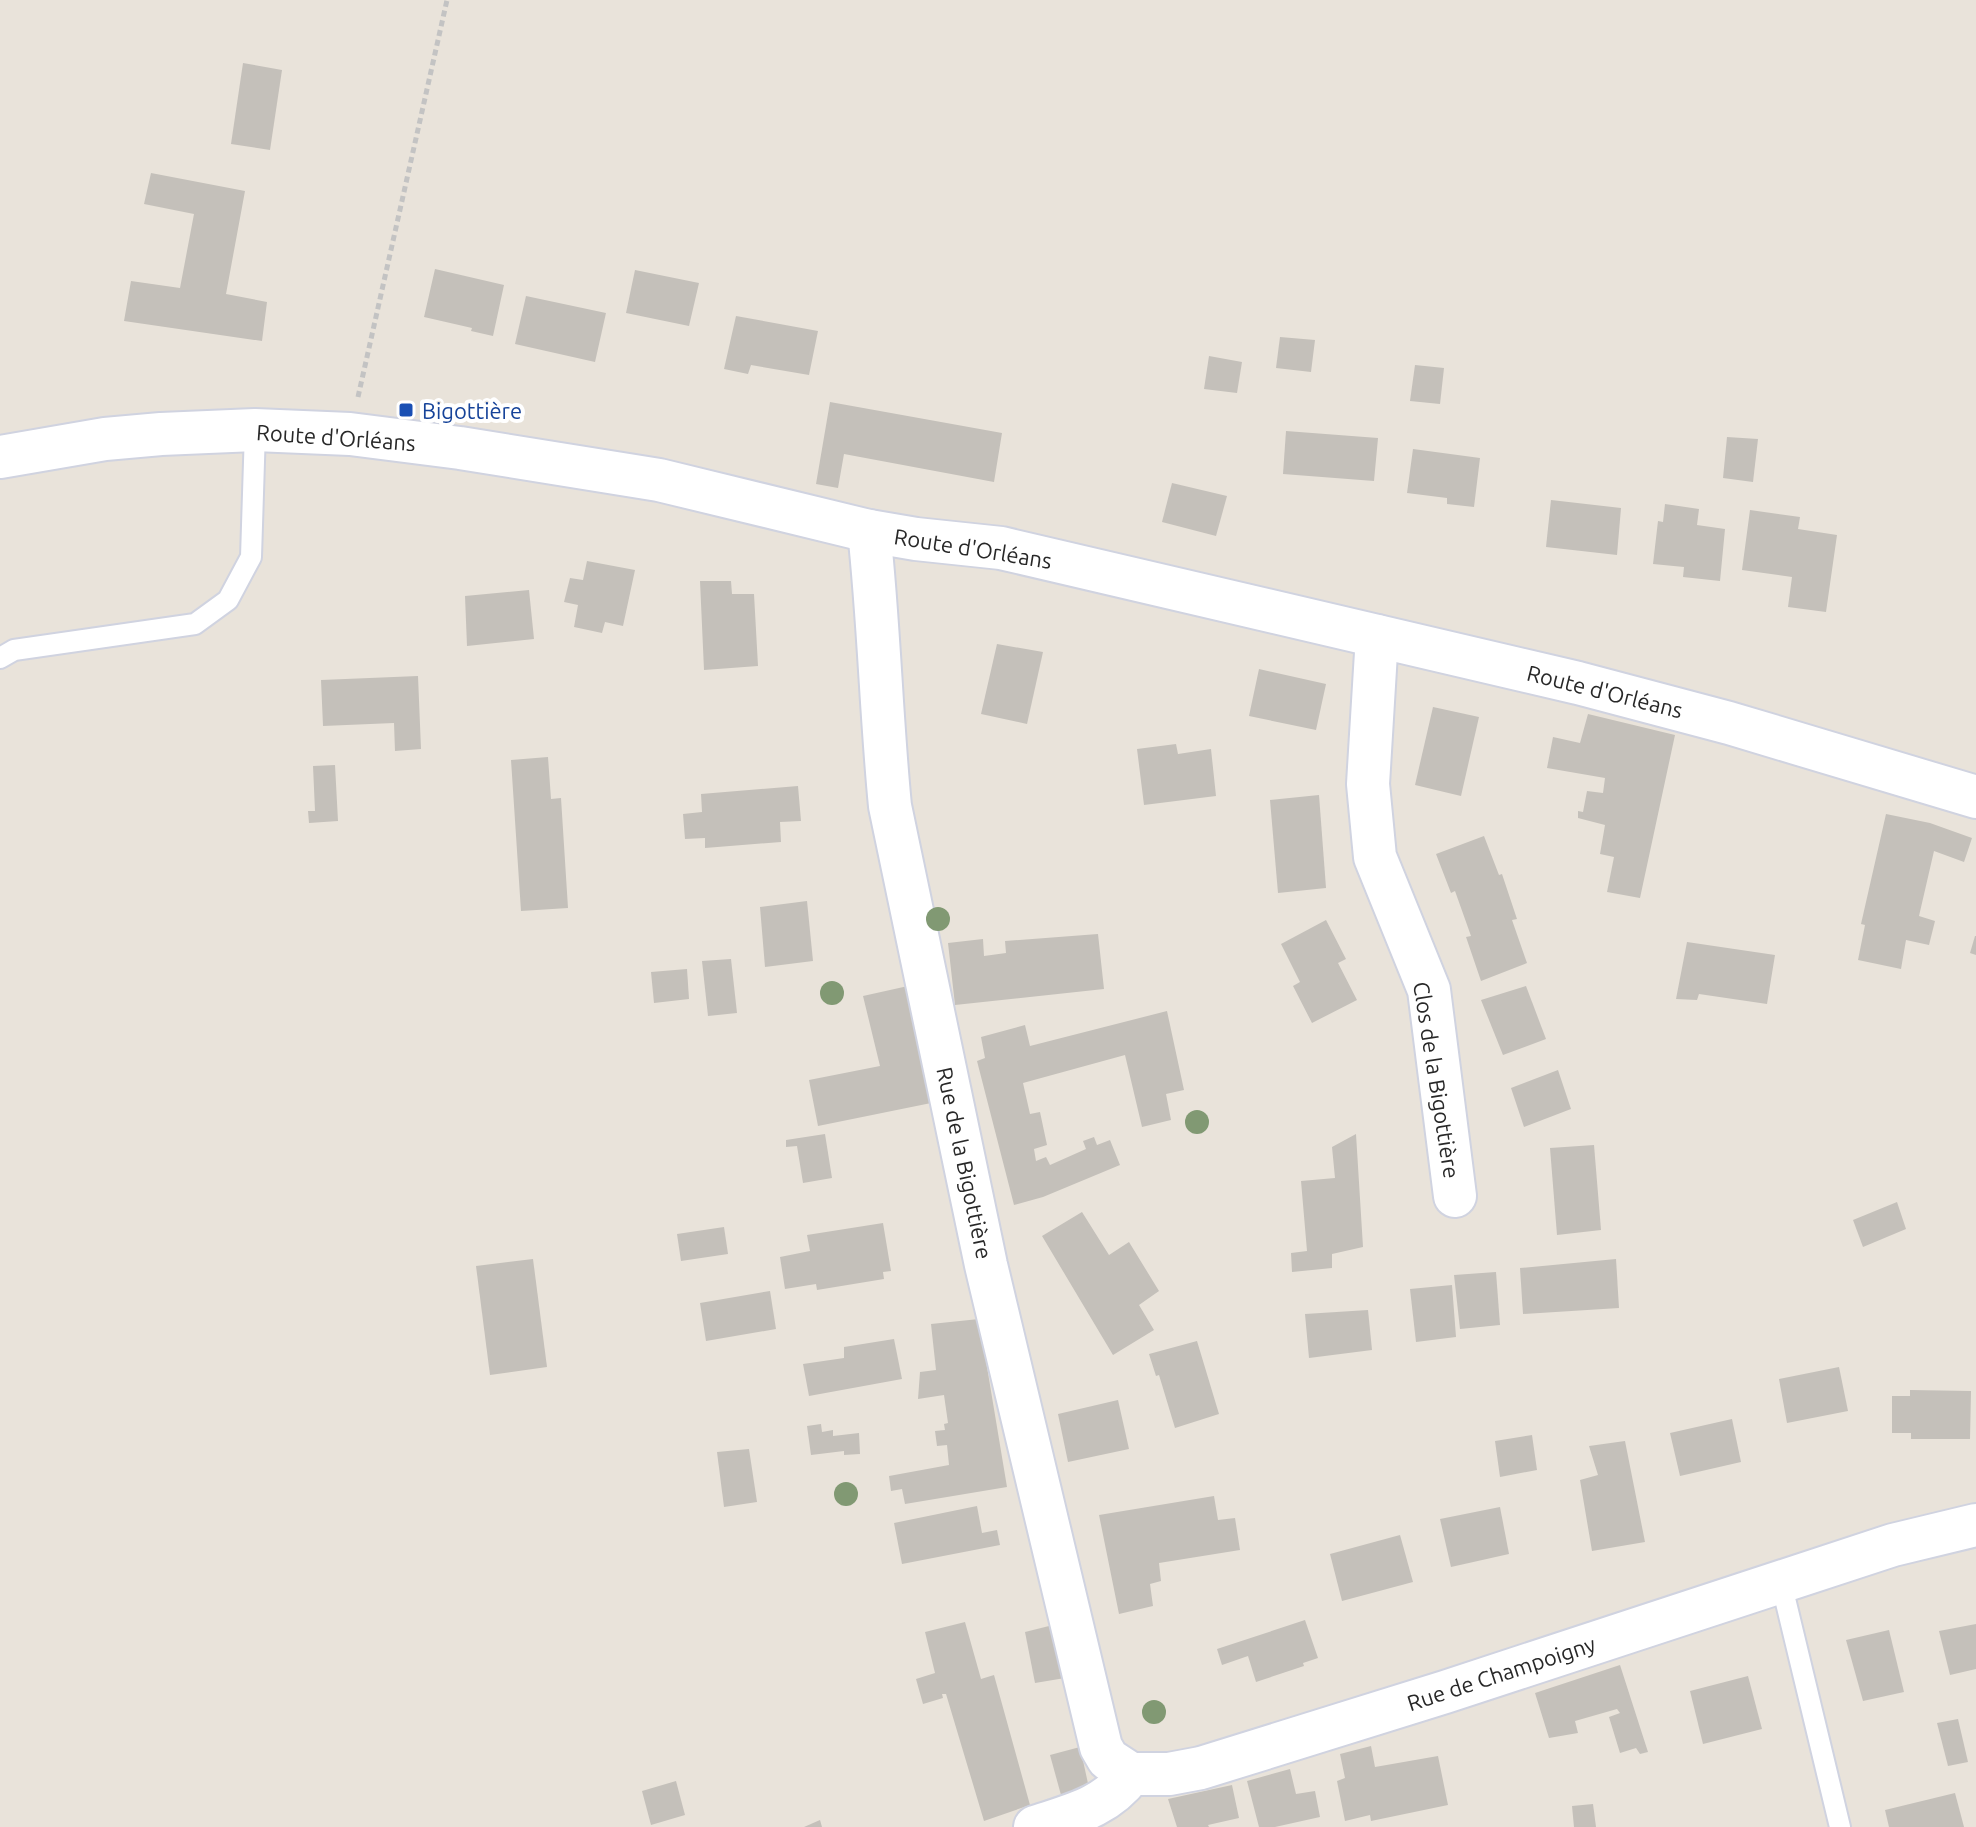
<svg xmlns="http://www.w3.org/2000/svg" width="1976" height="1827" font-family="Ubuntu,sans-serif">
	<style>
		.building { fill: #c4c0ba }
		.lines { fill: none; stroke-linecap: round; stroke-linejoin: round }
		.service-casing { stroke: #d0d3e0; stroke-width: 24 }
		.minor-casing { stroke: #d0d3e0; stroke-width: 46 }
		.path { stroke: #c3c3c3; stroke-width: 5; stroke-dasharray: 6 4; stroke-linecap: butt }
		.service { stroke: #fff; stroke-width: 20 }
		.minor { stroke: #fff; stroke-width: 42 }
		.tree { fill: #819973 }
		.transit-dot { fill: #1a4fb4; stroke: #fff; stroke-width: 3 }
		.labels { text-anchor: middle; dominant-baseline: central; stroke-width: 8; stroke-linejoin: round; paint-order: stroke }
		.transit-label { font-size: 22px; fill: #164399; stroke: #fff; text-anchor: start }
		.street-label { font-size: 22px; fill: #282828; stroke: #fff }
	</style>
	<rect width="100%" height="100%" fill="#e9e3da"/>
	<g class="building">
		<path d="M243,63L282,70L270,150L231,144Z"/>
		<path d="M151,173L245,191L226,294L267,302L262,341L124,321L131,281L180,288L194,214L144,204Z"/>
		<path d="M435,269L504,285L493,336L471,331L472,328L424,317Z"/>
		<path d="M635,270L699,283L689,326L626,313Z"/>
		<path d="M526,296L606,313L595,362L515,344Z"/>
		<path d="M736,316L818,331L809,375L751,365L748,374L724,369Z"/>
		<path d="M1280,337L1315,340L1311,372L1276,368Z"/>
		<path d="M1209,356L1242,362L1237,393L1204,389Z"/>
		<path d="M1415,365L1444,368L1440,404L1410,401Z"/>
		<path d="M830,402L1002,433L994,482L844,454L838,488L816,484Z"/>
		<path d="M1286,431L1378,438L1374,481L1283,474Z"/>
		<path d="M1727,437L1758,439L1753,482L1723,478Z"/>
		<path d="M1413,449L1480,458L1474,507L1447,504V498L1407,493Z"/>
		<path d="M1172,483L1227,496L1216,536L1162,522Z"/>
		<path d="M1551,500L1621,508L1617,555L1546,547Z"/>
		<path d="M1665,504L1699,509L1697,525L1725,529L1720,581L1683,577L1684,567L1653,564L1658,521L1663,522Z"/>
		<path d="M1750,510L1800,517L1798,529L1837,535L1826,612L1788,607L1792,577L1742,570Z"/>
		<path d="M587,561L635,570L623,626L605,622L602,633L574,627L578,605L564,602L570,578L583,580Z"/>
		<path d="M700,581H731L732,594H754L758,666L704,670Z"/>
		<path d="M529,590L534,639L467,646L465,596Z"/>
		<path d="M997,644L1043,652L1027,724L981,714Z"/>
		<path d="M1259,669L1326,684L1316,730L1249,716Z"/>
		<path d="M418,676L421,749L395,751L394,723L323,726L321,680Z"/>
		<path d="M1433,707L1479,717L1461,796L1415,785Z"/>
		<path d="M1588,714L1675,735L1640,898L1607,892L1614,857L1600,854L1605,825L1578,818V811L1583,812L1587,791L1603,793L1605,778L1547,768L1553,737L1580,743Z"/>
		<path d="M1176,744L1178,754L1211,749L1216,796L1144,805L1137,749Z"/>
		<path d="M548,757L551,799L561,798L568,908L521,911L511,760Z"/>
		<path d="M335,765L338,821L309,823L308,811H315L313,766Z"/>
		<path d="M798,786L801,821L780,822L781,842L705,848V838L685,839L683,814L702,812L701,794Z"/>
		<path d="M1319,795L1326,888L1278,893L1270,800Z"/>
		<path d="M1886,814L1930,823L1972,838L1964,862L1934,851L1919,916L1935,921L1929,945L1906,940L1901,969L1858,960L1865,925L1861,924Z"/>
		<path d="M1484,836L1499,875L1502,874L1517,919L1512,920L1527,963L1481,981L1466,937L1471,936L1455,891L1451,893L1436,854Z"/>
		<path d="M807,901L813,961L765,967L760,907Z"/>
		<path d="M1326,920L1346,959L1338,963L1357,1000L1312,1023L1293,986L1300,982L1281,944Z"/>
		<path d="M1098,934L1104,989L955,1005L948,943L983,939L984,956L1006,953L1005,941Z"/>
		<path d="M1975,936H1976V955L1970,953Z"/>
		<path d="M1687,942L1775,955L1767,1004L1699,994L1697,1000L1676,999Z"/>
		<path d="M731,959L737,1013L708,1016L702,961Z"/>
		<path d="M687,969L689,999L654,1003L651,972Z"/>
		<path d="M908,986L941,1101L818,1126L809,1080L880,1066L863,996Z"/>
		<path d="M1526,986L1546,1039L1503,1055L1481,1000Z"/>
		<path d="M1167,1011L1184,1090L1166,1094L1171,1120L1142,1127L1125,1055L1023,1083L1030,1114L1040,1112L1047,1145L1034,1149L1036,1161L1046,1157L1050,1165L1086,1149L1083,1141L1094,1137L1097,1145L1110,1140L1120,1165L1043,1197L1014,1205L977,1061L985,1058L981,1037L1025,1025L1030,1046Z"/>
		<path d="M1558,1070L1571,1109L1524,1127L1511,1088Z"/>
		<path d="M825,1134L832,1178L803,1183L797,1146L786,1147V1140Z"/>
		<path d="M1356,1134L1363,1247L1332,1254V1268L1292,1272L1291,1253L1307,1251L1301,1181L1335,1178L1332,1147Z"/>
		<path d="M1594,1145L1601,1230L1557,1235L1550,1148Z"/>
		<path d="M1897,1202L1906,1229L1863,1247L1853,1220Z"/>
		<path d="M1082,1212L1109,1255L1129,1242L1159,1291L1139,1305L1154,1330L1113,1355L1042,1236Z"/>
		<path d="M883,1223L891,1271L883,1272L884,1279L817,1290L816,1284L785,1289L780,1257L810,1251L807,1235Z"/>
		<path d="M724,1227L728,1254L681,1261L677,1234Z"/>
		<path d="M533,1259L547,1367L490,1375L476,1266Z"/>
		<path d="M1616,1259L1619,1308L1523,1314L1520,1268Z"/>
		<path d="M1496,1272L1500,1325L1460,1329L1454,1275Z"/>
		<path d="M1452,1285L1456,1337L1416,1342L1410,1289Z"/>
		<path d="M770,1291L776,1329L706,1341L700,1303Z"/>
		<path d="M1368,1310L1372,1350L1309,1358L1305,1314Z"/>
		<path d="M979,1319L1007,1487L905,1504L902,1489L891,1491L889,1476L949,1465L947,1445L937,1446L935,1431L945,1430L944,1424L948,1423L944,1395L918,1399L920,1372L936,1370L931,1324Z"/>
		<path d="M894,1339L902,1379L809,1396L803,1364L844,1358V1347Z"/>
		<path d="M1197,1341L1219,1414L1175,1428L1159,1375L1156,1376L1149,1354Z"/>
		<path d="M1839,1367L1848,1411L1787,1423L1779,1379Z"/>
		<path d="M1910,1390L1971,1391L1970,1439H1911V1433H1892V1396H1910Z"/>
		<path d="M1118,1400L1129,1449L1068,1462L1058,1414Z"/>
		<path d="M1732,1419L1741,1462L1680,1476L1670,1433Z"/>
		<path d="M821,1424L822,1432L833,1430V1436L859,1433L860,1454L844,1455V1451L811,1455L807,1426Z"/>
		<path d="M1532,1435L1537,1470L1500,1477L1495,1441Z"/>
		<path d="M1625,1441L1645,1542L1592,1551L1580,1480L1598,1475L1589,1446Z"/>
		<path d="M749,1449L757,1502L724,1507L717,1452Z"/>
		<path d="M1214,1496L1218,1520L1235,1518L1240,1550L1159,1563L1161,1581L1150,1584L1153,1606L1119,1614L1099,1515Z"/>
		<path d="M977,1506L982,1533L997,1530L1000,1545L902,1564L894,1523Z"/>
		<path d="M1500,1507L1509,1554L1451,1567L1440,1519Z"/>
		<path d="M1400,1535L1413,1582L1342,1601L1330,1554Z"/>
		<path d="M1305,1620L1318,1658L1303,1663L1304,1666L1256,1682L1248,1656L1222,1665L1217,1649Z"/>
		<path d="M965,1622L981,1679L994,1675L1030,1805L984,1821L946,1694H942L943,1698L923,1704L916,1679L935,1673L925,1632Z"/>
		<path d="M1976,1624V1669L1950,1675L1939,1631Z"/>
		<path d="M1053,1625L1065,1678L1035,1683L1025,1632Z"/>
		<path d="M1889,1630L1904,1692L1863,1701L1846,1640Z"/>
		<path d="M1620,1665L1648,1752L1640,1754L1636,1748L1620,1753L1609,1717L1620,1713L1617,1709L1575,1721L1578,1733L1549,1738L1535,1693Z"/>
		<path d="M1748,1676L1762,1729L1703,1744L1690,1691Z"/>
		<path d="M1958,1719L1968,1762L1948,1766L1937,1723Z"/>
		<path d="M1371,1746L1375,1767L1438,1756L1448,1805L1371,1821L1370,1815L1345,1821L1337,1781L1345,1778L1340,1754Z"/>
		<path d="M1080,1747L1089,1788L1061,1795L1050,1755Z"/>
		<path d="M1290,1769L1296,1794L1315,1791L1320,1817L1275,1827H1259L1247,1781Z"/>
		<path d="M676,1781L685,1815L651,1825L642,1791Z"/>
		<path d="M1232,1785L1239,1818L1208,1825L1209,1827H1177L1168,1799Z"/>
		<path d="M1955,1793L1964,1827H1889L1885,1810Z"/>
		<path d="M1593,1804L1596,1827H1574L1572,1806Z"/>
		<path d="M820,1820L822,1827H804Z"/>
	</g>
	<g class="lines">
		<g class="service-casing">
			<g id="service">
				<path d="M0,658L14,650L195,624L228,600L251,557L255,430"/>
				<path d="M1781,1582L1840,1827"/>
			</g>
		</g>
		<g class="minor-casing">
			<g id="minor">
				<path d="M0,457L105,439L161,434L255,430L350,434L460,448L659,480L869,531L916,539L1001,548L1578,683L1729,723L1976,797"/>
				<path d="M869,531C879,622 881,714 890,806L986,1265L1101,1747L1108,1759L1131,1774"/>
				<path d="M1377,636L1368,784L1375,857L1429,990L1455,1196"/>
				<path d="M1035,1827C1074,1814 1106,1807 1131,1774H1169L1201,1768L1445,1692L1893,1545L1976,1525"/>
			</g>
		</g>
		<path class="path" d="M358,397L447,0"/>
		<use href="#service" class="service"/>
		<use href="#minor" class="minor"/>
	</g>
	<g class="tree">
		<circle cx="938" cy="919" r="12"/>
		<circle cx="832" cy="993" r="12"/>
		<circle cx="1197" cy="1122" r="12"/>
		<circle cx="846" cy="1494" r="12"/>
		<circle cx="1154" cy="1712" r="12"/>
	</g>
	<rect class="transit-dot" x="398" y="402" width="16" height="16" rx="4"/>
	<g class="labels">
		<g class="transit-label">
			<text x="422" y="410">Bigottière</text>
		</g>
		<g class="street-label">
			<text transform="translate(336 437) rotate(4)">Route d'Orléans</text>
			<text transform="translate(973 548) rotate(9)">Route d'Orléans</text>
			<text transform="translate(1605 691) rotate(14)">Route d'Orléans</text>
			<text transform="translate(1437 1080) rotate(81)">Clos de la Bigottière</text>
			<text transform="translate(965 1163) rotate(78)">Rue de la Bigottière</text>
			<text transform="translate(1501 1673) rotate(-18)">Rue de Champoigny</text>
		</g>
	</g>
</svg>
